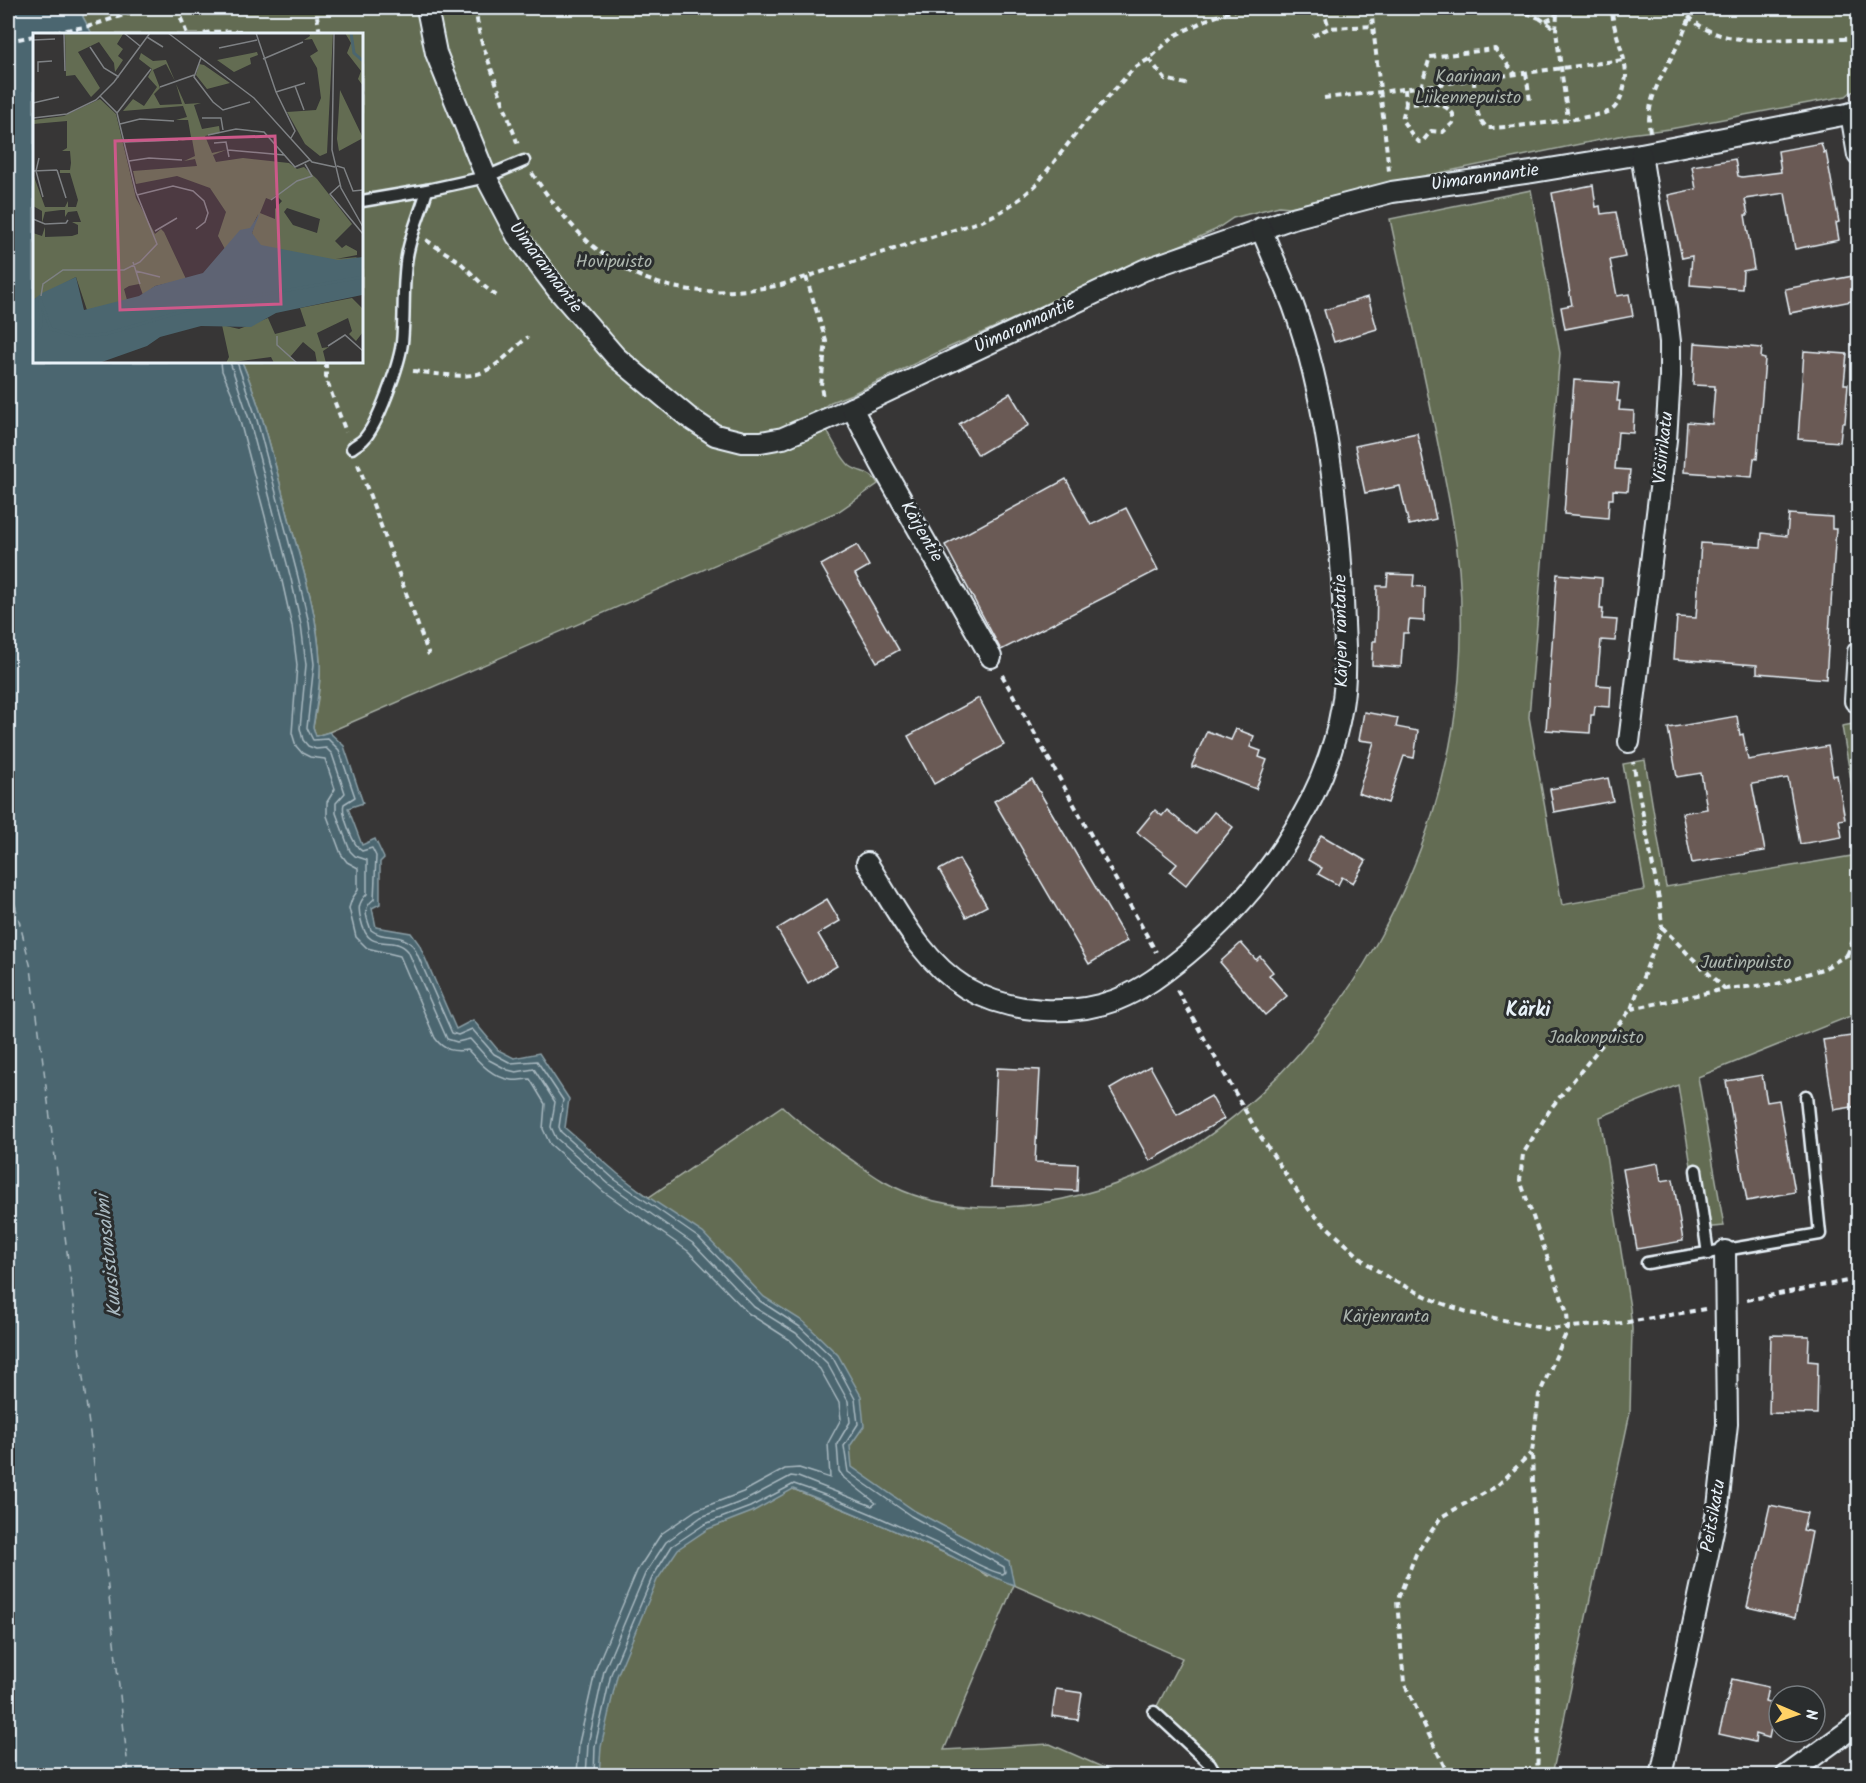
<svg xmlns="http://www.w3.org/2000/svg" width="1866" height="1783" font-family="Kalam,sans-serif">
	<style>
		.green { fill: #636c52; stroke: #a6aea5; stroke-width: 1.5 }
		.water { fill: #4b666f; stroke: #8a9ea6; stroke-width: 1.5 }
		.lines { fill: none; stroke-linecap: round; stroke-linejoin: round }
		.shore { stroke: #a9b9c1; stroke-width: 1.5 }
		.ferry { stroke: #a9b9c1; stroke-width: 1.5; stroke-dasharray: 8 6; stroke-linecap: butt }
		.building { fill: #6b5a54; stroke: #e8f1f8; stroke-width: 1.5 }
		.service-casing { stroke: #e8f1f8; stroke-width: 15 }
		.minor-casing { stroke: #e8f1f8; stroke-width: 24 }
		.path { stroke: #e8f1f8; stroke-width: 4; stroke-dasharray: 6 4.5; stroke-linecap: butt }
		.service { stroke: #2a2d2e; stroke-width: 10 }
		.minor { stroke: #2a2d2e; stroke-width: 20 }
		.labels { text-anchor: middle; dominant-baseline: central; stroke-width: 6; stroke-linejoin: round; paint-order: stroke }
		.park-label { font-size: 18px; fill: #acb5ad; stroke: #2a2d2e }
		.street-label { font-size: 18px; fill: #e8f1f8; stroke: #2a2d2e }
		.neighbourhood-label { font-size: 20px; font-weight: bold; fill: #e8f1f8; stroke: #2a2d2e }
		.water-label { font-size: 20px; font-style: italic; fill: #a9b9c1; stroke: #2a2d2e }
		.inset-river { fill: none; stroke: #4b666f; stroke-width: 3 }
		.inset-road { fill: none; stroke: #7e8184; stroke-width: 1.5 }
		.view { fill: #cd598a; fill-opacity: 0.15; stroke: #cd598a; stroke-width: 3 }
		.inset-edge { fill: none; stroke: #e8f1f8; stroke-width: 3 }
	</style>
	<rect width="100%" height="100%" fill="#373636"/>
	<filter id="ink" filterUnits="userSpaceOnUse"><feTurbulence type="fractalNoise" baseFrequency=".0167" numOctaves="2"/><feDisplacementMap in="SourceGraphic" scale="12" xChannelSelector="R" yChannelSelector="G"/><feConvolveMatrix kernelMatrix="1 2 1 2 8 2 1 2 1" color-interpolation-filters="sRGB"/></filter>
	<g filter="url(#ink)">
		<g class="green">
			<path d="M83,8H1858V91L1851,92L1846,96L1670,129L1629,134L1376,186L1290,207L1279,206L1233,218L1215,230L943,350L852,394L831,402L818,411C822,423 841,458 850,466C861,474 871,470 878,484L839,511L329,732L316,736L313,727C317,707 321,684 320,663C318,613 301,563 288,515C275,464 263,411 242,362H362V34H92L83,17Z"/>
			<path d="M1531,190L1560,353L1529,717L1562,905L1645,890L1623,764L1645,760L1666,887L1858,855V1013L1698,1077L1724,1226L1701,1228L1678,1085L1600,1117L1630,1308L1632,1329L1630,1413L1552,1775H1197L1209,1764L1154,1712L1182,1658L1014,1585L944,1750L1050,1744L1120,1775H458L418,1427L793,1489L873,1521L960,1560L988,1576L1009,1561L914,1511L873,1483L747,1432L633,1186L649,1197L782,1106C800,1124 820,1137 840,1152C854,1161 868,1172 883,1181C937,1212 1004,1212 1063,1199C1108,1189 1154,1172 1193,1147C1343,1047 1445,857 1459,679C1463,628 1462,574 1453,523C1448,492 1441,460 1435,429C1421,359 1405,289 1390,219Z"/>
			<path d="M1858,723V822L1842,726Z"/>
		</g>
		<path class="water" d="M8,8H83V17L92,34H34V362H242C263,411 275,464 288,515C301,563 318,613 320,663C321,684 316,707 313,727L316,736L329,732L344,746L363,803L348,808L362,845L375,839L384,858L380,862V904L372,908L376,927L411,933L419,944L456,1029L473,1020L498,1050L514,1058L539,1053L569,1099L565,1128L618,1174L648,1197L703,1233L764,1297L804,1322L838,1355L861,1396L864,1426L850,1446L852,1467L915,1511L1009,1561L1014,1585C989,1576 967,1564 943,1552C893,1530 844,1508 793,1489L752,1512L708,1529L678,1549L657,1580L617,1676L601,1747L599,1775H8Z"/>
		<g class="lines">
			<g class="shore">
				<path d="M221,362L222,371L233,396L241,425L282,581L292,626L297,665L292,733L296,746L302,753L310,757L325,759L335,789L327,802V816L341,854L347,862L358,868V890L352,899L349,908L356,937L367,948L400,956L435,1038C444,1051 454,1052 468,1050C480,1063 492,1077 511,1080C517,1081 523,1079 530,1079L545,1104L543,1129L550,1144L604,1192L688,1251L748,1313L790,1340L820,1369L839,1403L841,1419L828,1443L830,1478L799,1468L785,1469L743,1492L696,1510L661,1534L637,1571L596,1668L579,1743L577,1776"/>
				<path d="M230,362L250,422L291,579L301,624L306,665L300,728L303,740L308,746L316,749L326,748L332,754L345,793L336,803V813L350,851L355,856L367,860V894C358,903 358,909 361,920C369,957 392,932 408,951L447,1039L457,1042L470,1039L489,1060L508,1070L516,1072L534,1069L555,1102L551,1127L556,1138L610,1185L694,1244L754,1307L796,1333L827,1363L848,1401L850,1422L837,1444L839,1471L844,1478L876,1503L872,1506L798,1477L791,1476L746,1500L701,1517L666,1542L645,1574L604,1671L588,1744L586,1776"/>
				<path d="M237,362L257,420L298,577L309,623L314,664L307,728L313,740L328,739L339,750L355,797L344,804C341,813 353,846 362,851L372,848L376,856L374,899C362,909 366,916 371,930C385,941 401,931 414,947L452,1033L458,1035L472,1029L494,1054L511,1063L537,1061L563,1100L559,1127L561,1132L614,1179L699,1238L760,1301L800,1327L833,1358L855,1399L858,1424L844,1446L848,1472L911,1516L1004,1567L1005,1572L1003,1574C983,1570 963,1555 944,1547C895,1524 845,1501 794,1484L750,1507L705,1524L672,1546L652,1578L611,1674L595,1746L594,1776"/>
			</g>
			<path class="ferry" d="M8,877L31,968L96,1480L129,1776"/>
		</g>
		<g class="building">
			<path d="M1821,143L1824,153L1826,152L1839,222L1836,223L1839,240L1795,249L1785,193L1745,199L1748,215H1745L1754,269L1743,271L1742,289L1690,285L1692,256L1682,258L1668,195L1696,189L1692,166L1735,159L1738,176L1742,177L1781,172L1778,151Z"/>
			<path d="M1593,185L1596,207L1600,206L1601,214L1616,212L1625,257L1610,260L1617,296L1629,294L1633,316L1565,329L1561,307L1572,305L1552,193Z"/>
			<path d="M1853,276L1857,300L1790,313L1785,289Z"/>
			<path d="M1368,297L1377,329L1334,342L1324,310Z"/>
			<path d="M1695,343L1762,348L1761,358L1765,359L1757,459L1754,458L1752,477L1684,472L1687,422L1712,424L1715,386L1693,385Z"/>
			<path d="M1804,351L1847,354L1844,384H1848L1845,423H1842L1840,442L1798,439Z"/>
			<path d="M1574,380L1619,383L1617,401H1620L1619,410L1634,411L1633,433L1618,432L1615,469L1630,470L1628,491L1613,490V499H1609L1608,518L1564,514Z"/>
			<path d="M1010,393L1029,425L978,455L959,424Z"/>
			<path d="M1417,433L1436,519L1409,525L1400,486L1365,493L1355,446Z"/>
			<path d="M1066,479L1091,525L1126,508L1158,570L1001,650L945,545Z"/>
			<path d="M1789,514L1832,517V529H1836L1826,679L1757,673V665L1674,659L1677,617L1696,618L1701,543L1761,547L1762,533L1787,536Z"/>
			<path d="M857,545L869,566L855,574L899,650L877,662L821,565Z"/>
			<path d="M1388,574L1414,575L1413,586L1425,587L1424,621L1409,620L1408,633H1403L1401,667L1372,665L1373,641H1376L1377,586H1387Z"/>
			<path d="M1557,574L1602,578L1600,609H1603L1602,619L1617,620L1615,641L1601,640L1597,685L1611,686L1610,707L1595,706L1594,715H1591L1590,733L1546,730Z"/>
			<path d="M979,698L1004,745L934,784L908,736Z"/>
			<path d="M1364,712L1398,718L1396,727L1418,731L1414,758L1404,756L1388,803L1358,793L1374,742L1359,740Z"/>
			<path d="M1737,716L1740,735L1743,734L1748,760L1828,746L1833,776L1837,775L1845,819L1839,820L1842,837L1800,844L1788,778L1752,784L1765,851L1692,863L1682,813L1707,809L1701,773L1677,777L1668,728Z"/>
			<path d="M1236,729L1254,736L1250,747L1261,751L1259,757L1267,760L1256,789L1196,766L1192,768V765L1207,731L1231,740Z"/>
			<path d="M1608,778L1613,801L1554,812L1550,789Z"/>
			<path d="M1032,779L1127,941L1089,964L994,801Z"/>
			<path d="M1155,810L1162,816L1167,810L1196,834L1214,812L1233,827L1186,885L1170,872L1177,864L1137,832Z"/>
			<path d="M1321,835L1366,861L1353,883L1342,877L1338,885L1318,874L1322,868L1308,860Z"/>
			<path d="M959,859L987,906L966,917L939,870Z"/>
			<path d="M827,899L840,921L818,934L837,966L808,983L777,929Z"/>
			<path d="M1241,943L1256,960L1260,956L1273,972L1269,975L1287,996L1265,1015L1220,962Z"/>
			<path d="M1858,1035V1106L1834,1110L1823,1040Z"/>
			<path d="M1150,1066L1177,1115L1211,1096L1224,1119L1150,1161L1110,1089Z"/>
			<path d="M997,1068L1040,1070L1035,1162L1078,1164L1077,1191L991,1187Z"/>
			<path d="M1762,1075L1767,1102L1779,1100L1795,1192L1747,1201L1726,1081Z"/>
			<path d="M1658,1163L1661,1181L1673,1179L1683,1241L1637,1249L1623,1169Z"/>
			<path d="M1771,1335L1809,1336L1808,1361L1818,1362L1817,1414L1769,1413Z"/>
			<path d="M1770,1505L1807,1513L1803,1530L1812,1532L1795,1618L1747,1607Z"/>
			<path d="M1732,1679L1768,1687L1765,1702L1776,1705L1769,1738L1756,1734L1755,1742L1719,1734Z"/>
			<path d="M1056,1689L1082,1693L1078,1720L1052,1716Z"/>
		</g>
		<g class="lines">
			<g class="service-casing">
				<g id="service">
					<path d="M362,201L427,190L486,177L524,161"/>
					<path d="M352,448C355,445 360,443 363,440C378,425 399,365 402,343C405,314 402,286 407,256C411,233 421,212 427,190"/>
					<path d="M1696,1170L1708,1254"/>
					<path d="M1647,1263L1820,1234L1806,1096"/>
					<path d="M1154,1712L1210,1764L1217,1776"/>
				</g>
			</g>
			<g class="minor-casing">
				<g id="minor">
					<path d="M427,8L436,53L486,177L517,236L557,289L616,357L688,417L715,435L743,442H761L783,438L852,408L1144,270L1293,218L1392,192L1532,172L1641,154L1858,112"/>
					<path d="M1851,113L1858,155"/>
					<path d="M852,408L880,462L991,657"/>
					<path d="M1855,701L1858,652"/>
					<path d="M1629,742L1666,440L1670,376V342L1666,308L1641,154"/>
					<path d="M867,863C896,908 919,959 966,988C1009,1013 1070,1017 1116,1000C1142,990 1165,972 1186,955C1260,893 1326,803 1342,706C1348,671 1344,634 1343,599C1339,507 1325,392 1293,305C1283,279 1271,254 1261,228"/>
					<path d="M1661,1776L1718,1507L1727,1424L1725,1251"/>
					<path d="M1786,1776L1858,1724"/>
				</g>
			</g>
			<g class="path">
				<path d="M177,8L187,34"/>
				<path d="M475,8L480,37L518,145"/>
				<path d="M1323,8L1329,28"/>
				<path d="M1371,8L1389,171"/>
				<path d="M1474,8L1520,10L1539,18"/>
				<path d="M1535,8C1535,21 1548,20 1555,30"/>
				<path d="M1682,8C1709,46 1756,40 1798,39C1818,39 1838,40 1858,38"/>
				<path d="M1557,14L1556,31L1568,119"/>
				<path d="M317,16L320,34"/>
				<path d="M1546,21L1555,17L1557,8"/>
				<path d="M45,34L90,26L145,8"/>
				<path d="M204,34L210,32L241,31"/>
				<path d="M1313,36L1329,28L1373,26"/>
				<path d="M1857,38L1858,75"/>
				<path d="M8,41L34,36"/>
				<path d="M1149,59L1165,79L1190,85"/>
				<path d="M1526,73L1530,101"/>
				<path d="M1474,80C1475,96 1474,118 1488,128C1505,128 1602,118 1612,110C1621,103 1625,86 1626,76C1626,53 1612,31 1612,8"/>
				<path d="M1421,87L1430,57L1495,49L1515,74"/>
				<path d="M1405,89L1406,104C1422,104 1442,99 1453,114V123L1443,132L1431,131L1422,142H1419L1413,136L1402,120L1406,104"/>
				<path d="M1324,98L1380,92L1623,60"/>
				<path d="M1650,132C1644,96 1668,68 1682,36C1687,25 1689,17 1697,8"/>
				<path d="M532,173C598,273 662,307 781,285L982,221L1002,211L1021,198L1036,185L1082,126L1134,68L1149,59L1174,36L1206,20L1241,8"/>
				<path d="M426,240L460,262L485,287L498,297"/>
				<path d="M806,277L826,341L821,385L823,399"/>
				<path d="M326,362V379L346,432"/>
				<path d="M413,371C432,373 466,380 483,372C500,365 514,348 528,337"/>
				<path d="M358,464L429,655"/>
				<path d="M1002,675L1156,952"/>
				<path d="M1856,722L1858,751"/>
				<path d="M1662,927L1687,953L1725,989"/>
				<path d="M1847,955L1858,929"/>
				<path d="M1177,990L1255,1128L1310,1211L1365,1262L1390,1279L1438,1302L1470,1313L1547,1329L1622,1323L1705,1309"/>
				<path d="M1631,1009L1725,989L1777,984L1825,968L1847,955L1858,951"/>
				<path d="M1747,1300L1858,1279"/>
				<path d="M1449,1776L1404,1683L1397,1601L1416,1554L1441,1517L1497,1486L1531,1453"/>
				<path d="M1537,1776L1539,1722L1538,1640L1532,1452L1539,1395L1568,1329L1567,1313L1520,1180L1523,1154L1551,1108L1631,1009L1662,927L1660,904L1633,762"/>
			</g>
			<use href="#service" class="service"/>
			<use href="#minor" class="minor"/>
		</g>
	</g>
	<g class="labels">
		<g class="park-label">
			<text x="1468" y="77">Kaarinan<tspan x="1468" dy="21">Liikennepuisto</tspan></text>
			<text x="614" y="262">Hovipuisto</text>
			<text x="1746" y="963">Juutinpuisto</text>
			<text x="1596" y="1038">Jaakonpuisto</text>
			<text x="1386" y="1317">Kärjenranta</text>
		</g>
		<g class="street-label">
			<text transform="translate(1485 178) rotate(-8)">Uimarannantie</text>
			<text transform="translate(545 268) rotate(53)">Uimarannantie</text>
			<text transform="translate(1025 326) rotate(-25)">Uimarannantie</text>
			<text transform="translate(1664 448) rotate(-84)">Visiirikatu</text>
			<text transform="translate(921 532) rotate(60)">Kärjentie</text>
			<text transform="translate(1342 631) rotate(-91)">Kärjen rantatie</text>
			<text transform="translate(1714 1516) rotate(-80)">Peitsikatu</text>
		</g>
		<g class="neighbourhood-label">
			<text x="1528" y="1011">Kärki</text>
		</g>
		<g class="water-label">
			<text transform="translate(110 1256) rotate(-96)">Kuusistonsalmi</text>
		</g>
	</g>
	<g transform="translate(33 33)">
		<rect width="330" height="330" fill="#373636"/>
		<path d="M32,0L90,1L84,11L90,16L85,23L90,27L82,39L81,30L66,9L45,19L67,55L58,64L42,42L33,43ZM276,0H300L294,120L287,123L272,111L254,79L283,77L288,65L284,35L277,23L285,18L279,6L271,7L277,3ZM312,0H330V53L325,46L328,38L314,20L318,10ZM224,19L225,22L217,25L218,31L201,39L184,27ZM108,20L120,28L133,27L142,48L133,31L120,37L127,55L121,61L127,72L149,71L143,51L152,71L168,70L161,72L169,96L186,93L187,100L172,103L179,120L193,117L180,122L183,129L210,125L256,130L264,136L271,134L284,146L319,191L302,208L309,215L313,212L324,218V222L303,226L325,224L305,232L233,230L219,200L225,181L214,205L192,216L185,203L193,179L177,155L144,143L103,151L100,138L164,133L162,126L151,128L162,123L159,106L147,108L158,104L155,87H143L154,84L150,73L90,78L100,66L111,73L124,54L115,44L119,36L106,26ZM243,162L249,168L242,176V186L227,180L233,165L238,167ZM254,175L287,186L284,200L260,192L251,179ZM166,31L171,32L197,50L174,56L163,42ZM307,57L330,105L306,118L304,106ZM67,66L83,81L103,165L122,201L128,196L131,199L153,246L122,253L110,262L106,251L96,253L91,256L94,267L54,277L43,244L0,267V200L9,203L12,194V204L39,203L45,201V192L39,189H48L44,178L35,179L32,184V177H28L12,179L9,190V178L0,173V141L12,174H32L35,168V174H43L45,167L37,140H27V137H37L38,130L37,118H29L34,115V88L0,91V87L31,83ZM319,265L330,276V299L323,308L316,301L319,298L315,285L284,300L289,315L296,314L290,318L293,330H284L282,319L270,309L257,324L263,330H241L238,324L193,330L196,324L189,292L206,296L235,285L242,301L273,293L267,275Z" fill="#636c52" fill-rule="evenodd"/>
		<path d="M227,180L219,200L228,212L305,227L330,224L329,262L243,280L218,294L168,293L127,304L114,313L66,330H0V267L9,260L43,244L51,277L106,263L122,253L170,240L207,197L217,195Z" fill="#4b666f"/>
		<path class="inset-river" d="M318,0L321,20L330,28M0,305L8,293L7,266L18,296L45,303L73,301L175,271L330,244"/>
		<path class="inset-road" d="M31,0L32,38M91,0L107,13M135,0L221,65L279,129L302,134M223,0L243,59L262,98L258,105M301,0L299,117L308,155L330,194M114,4L130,14M0,7L22,6M57,14L71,35L86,44M186,15L224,7M168,25L161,44L180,69L190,77L217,69M230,26L270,9M5,39V29L19,28M262,53L271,77M127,54L161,42M243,59L272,50M0,70L26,64M84,80L118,36M0,85L34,81L63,67L81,49L117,0M169,85H188L190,97M87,91L107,86L141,88M175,102L203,96L231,99L262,134L277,127M92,109L145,107M181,110L193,109L196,124M195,117L251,122M6,125L3,138L10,164M96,128L116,125L149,127M304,133L311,135L320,158L330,157M24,137L33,165M0,138L24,137M307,152L297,161L330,201M104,162L140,153L160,158L171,168L175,180L172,189L163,196M238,167L264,148L279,143L272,131M0,186L12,191L33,190L35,187M122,198L144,185M100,229L107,251M103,238L127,244M8,263L10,251L30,237H91L107,229L124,211L103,159L84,80L67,63M244,303V312L264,330M295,313L312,302L330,318"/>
		<path class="view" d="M242,103L248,271L87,277L82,108Z"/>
		<rect width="330" height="330" class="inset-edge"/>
	</g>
	<rect width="1866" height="1783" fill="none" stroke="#2a2d2e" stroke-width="30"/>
	<rect x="15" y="15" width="1836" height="1753" fill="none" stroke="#e8f1f8" stroke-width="2" filter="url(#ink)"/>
	<g transform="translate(1797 1714) rotate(92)"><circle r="28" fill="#2a2d2e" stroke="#767b7f" stroke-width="1.5"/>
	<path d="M0-4.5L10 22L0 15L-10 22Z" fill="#ffd166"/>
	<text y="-9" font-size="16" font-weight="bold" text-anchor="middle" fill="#e8f1f8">N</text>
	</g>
</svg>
